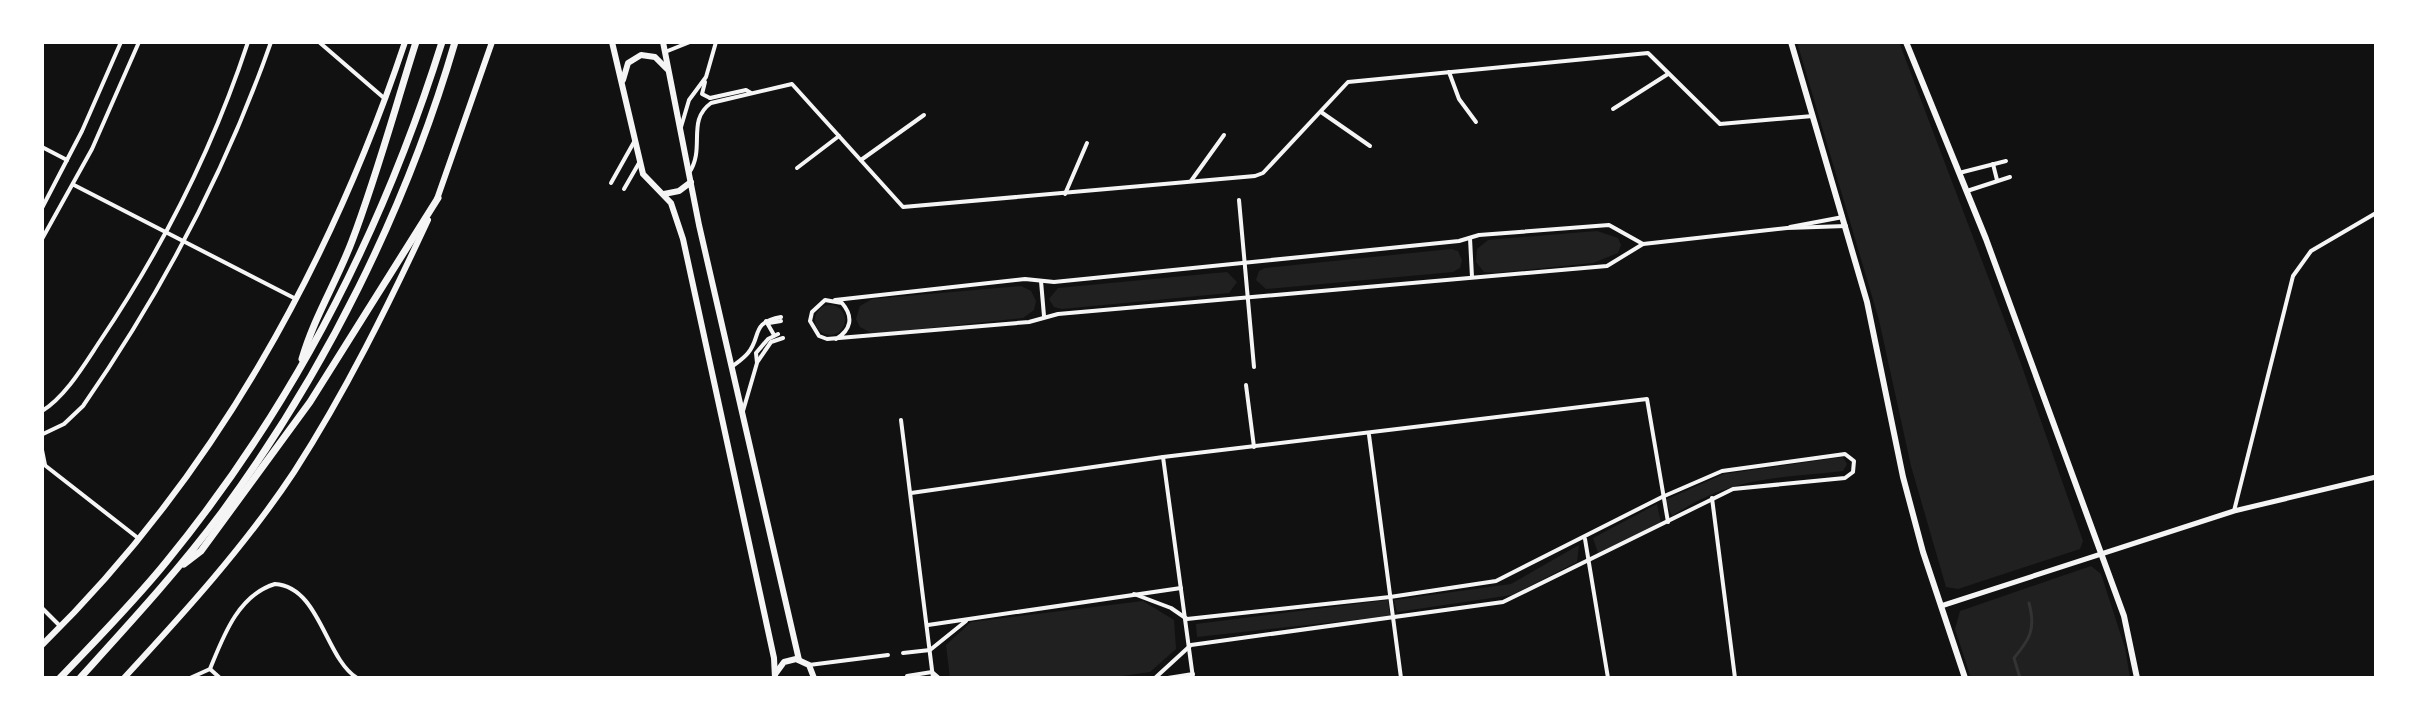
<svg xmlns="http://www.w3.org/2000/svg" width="2418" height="720" font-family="'Public Sans',sans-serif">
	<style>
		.green { fill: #202020 }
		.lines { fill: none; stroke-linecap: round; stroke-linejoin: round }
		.stream { stroke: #333; stroke-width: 3 }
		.minor { stroke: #f5f5f5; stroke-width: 4 }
		.tertiary { stroke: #f5f5f5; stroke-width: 5 }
		.secondary { stroke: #f5f5f5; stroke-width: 6 }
		.primary { stroke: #f5f5f5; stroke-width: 6 }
		.motorway { stroke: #f5f5f5; stroke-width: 7 }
	</style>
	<rect width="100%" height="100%" fill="#111"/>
	<g class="green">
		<path d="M1797,42H1899L2020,361L2083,541L2080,549L1958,589L1946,587L1911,466L1879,320Z"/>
		<path d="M1597,231L1618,238L1621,245L1618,253L1593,263L1494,273L1484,272L1476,262L1477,249L1488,240Z"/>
		<path d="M1451,249L1458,251L1462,260L1460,268L1453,272L1266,289L1256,280L1259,271L1265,268Z"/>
		<path d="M1227,272L1237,282L1229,293L1062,309L1054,307L1049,299L1058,288Z"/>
		<path d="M1021,286L1031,291L1036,301L1034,310L1023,318L873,334L860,327L856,319L860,306L872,299Z"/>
		<circle cx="830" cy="320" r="15"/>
		<path d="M1843,457L1847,464L1843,471C1773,479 1733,476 1672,516L1665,500L1724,474Z"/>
		<path d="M1657,504L1661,523L1598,553L1593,538Z"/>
		<path d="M1579,545L1577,562L1512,595L1397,612L1394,600L1511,584Z"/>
		<path d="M2091,566L2101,574L2125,648L2130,678H1971L1955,629L1960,611Z"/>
		<path d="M1388,600L1390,616L1197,637L1196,624Z"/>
		<path d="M1143,601L1174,620L1176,649L1150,672L1108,678H950L946,645L971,622Z"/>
	</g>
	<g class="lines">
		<path class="stream" d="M2020,678L2014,658C2030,639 2036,629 2029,603"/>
		<g class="minor">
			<path d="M319,42L384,98"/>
			<path d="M678,42H681"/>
			<path d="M42,43V42"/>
			<path d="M665,52L690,42"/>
			<path d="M1449,72L1459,99L1476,122"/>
			<path d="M705,82L702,94L710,98"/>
			<path d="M710,98L746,90L751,93"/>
			<path d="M1613,109L1668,74"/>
			<path d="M1321,112L1370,146"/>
			<path d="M681,127L689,100L706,77L716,42"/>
			<path d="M42,147L67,160"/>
			<path d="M861,160L924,115"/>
			<path d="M1993,164L1997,180"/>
			<path d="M797,168L839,136"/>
			<path d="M689,173C706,148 686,121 711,103L792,84L903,207L1255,176L1263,173L1348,82L1648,53L1720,124L1813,116"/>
			<path d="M1959,173L2006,161"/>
			<path d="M1191,181L1224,135"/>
			<path d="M611,183L634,142"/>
			<path d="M74,185L296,299"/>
			<path d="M624,189L639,163"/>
			<path d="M1967,191L2010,177"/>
			<path d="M1065,194L1087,143"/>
			<path d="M1239,200L1254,367"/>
			<path d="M42,208L82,131L121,42"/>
			<path d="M1790,227L1843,217"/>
			<path d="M1470,238L1472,277"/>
			<path d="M42,239L92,149L139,42"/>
			<path d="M1041,281L1044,316"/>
			<path d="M835,300L1025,279L1054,282L1459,241L1479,235L1609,225L1643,244"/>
			<path d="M766,321L774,335"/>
			<path d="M769,323L781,321"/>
			<path d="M836,339C851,330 854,317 842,303L825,300L812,312L810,321L819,336L827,339L1029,322L1058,314L1607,266L1643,244L1787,228L1846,226"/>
			<path d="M758,361L771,342L783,338"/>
			<path d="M733,366C738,362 744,358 748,353C762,336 750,323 781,317"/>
			<path d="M1246,385L1254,447"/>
			<path d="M42,411C66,396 84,365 100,341C162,249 213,148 248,42"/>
			<path d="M743,411L757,363L756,353L768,339L778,334"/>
			<path d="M901,420L933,678"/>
			<path d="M42,430V439"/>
			<path d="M43,434L64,424L83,406C162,292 225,173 271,42"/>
			<path d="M1369,435L1401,678"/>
			<path d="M42,450L45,465"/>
			<path d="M1163,457L1193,678"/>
			<path d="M42,463L138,538"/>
			<path d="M911,493L1163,457L1647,399L1668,522"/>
			<path d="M1712,498L1735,678"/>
			<path d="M2234,511L2293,276L2311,251L2376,213"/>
			<path d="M1585,539L1608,678"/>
			<path d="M1134,594L1171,608L1187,619L1390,597L1496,581L1662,497L1722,471L1845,454L1854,461L1853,472L1845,478L1733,489L1503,602L1191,645L1155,678"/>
			<path d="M42,608L60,626"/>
			<path d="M928,625L1181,588"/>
			<path d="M903,653L930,650L966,621"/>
			<path d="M809,665L888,655"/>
			<path d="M210,669L220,678"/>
			<path d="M907,676L932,672L939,678"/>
			<path d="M190,678L210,669C223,637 238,595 275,584C320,587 325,658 357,678"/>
			<path d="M1168,678L1193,674"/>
		</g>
		<path class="tertiary" d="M1941,606L2234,511L2376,477"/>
		<g class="secondary">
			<path d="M612,42L643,174L671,203L683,239L774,658L775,678"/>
			<path d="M663,42L699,225L799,660"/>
			<path d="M623,80L628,63L641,55L655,57L667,69"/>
			<path d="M664,194L679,191L691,182"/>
			<path d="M776,673L784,662L796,659L809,665L814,678"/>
		</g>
		<g class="primary">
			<path d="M1791,42L1867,302L1903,477L1923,552L1965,678"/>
			<path d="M1906,42L1986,239L2124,616L2137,678"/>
			<path d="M437,199L492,42"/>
			<path d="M42,645C212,479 330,266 405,42"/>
			<path d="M124,678C184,613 245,546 294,472C345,393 388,306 428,220"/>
		</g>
		<g class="motorway">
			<path d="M302,359C314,317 337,281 352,241C377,175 395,108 416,42"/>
			<path d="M184,564L201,551L310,402L438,198"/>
			<path d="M60,678C96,640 134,602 167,561C292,408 383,230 442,42"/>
			<path d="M80,678C129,624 178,571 222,512C325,372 406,209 455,42"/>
		</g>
	</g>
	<rect width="2418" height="720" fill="none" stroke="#ffffff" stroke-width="88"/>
</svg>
